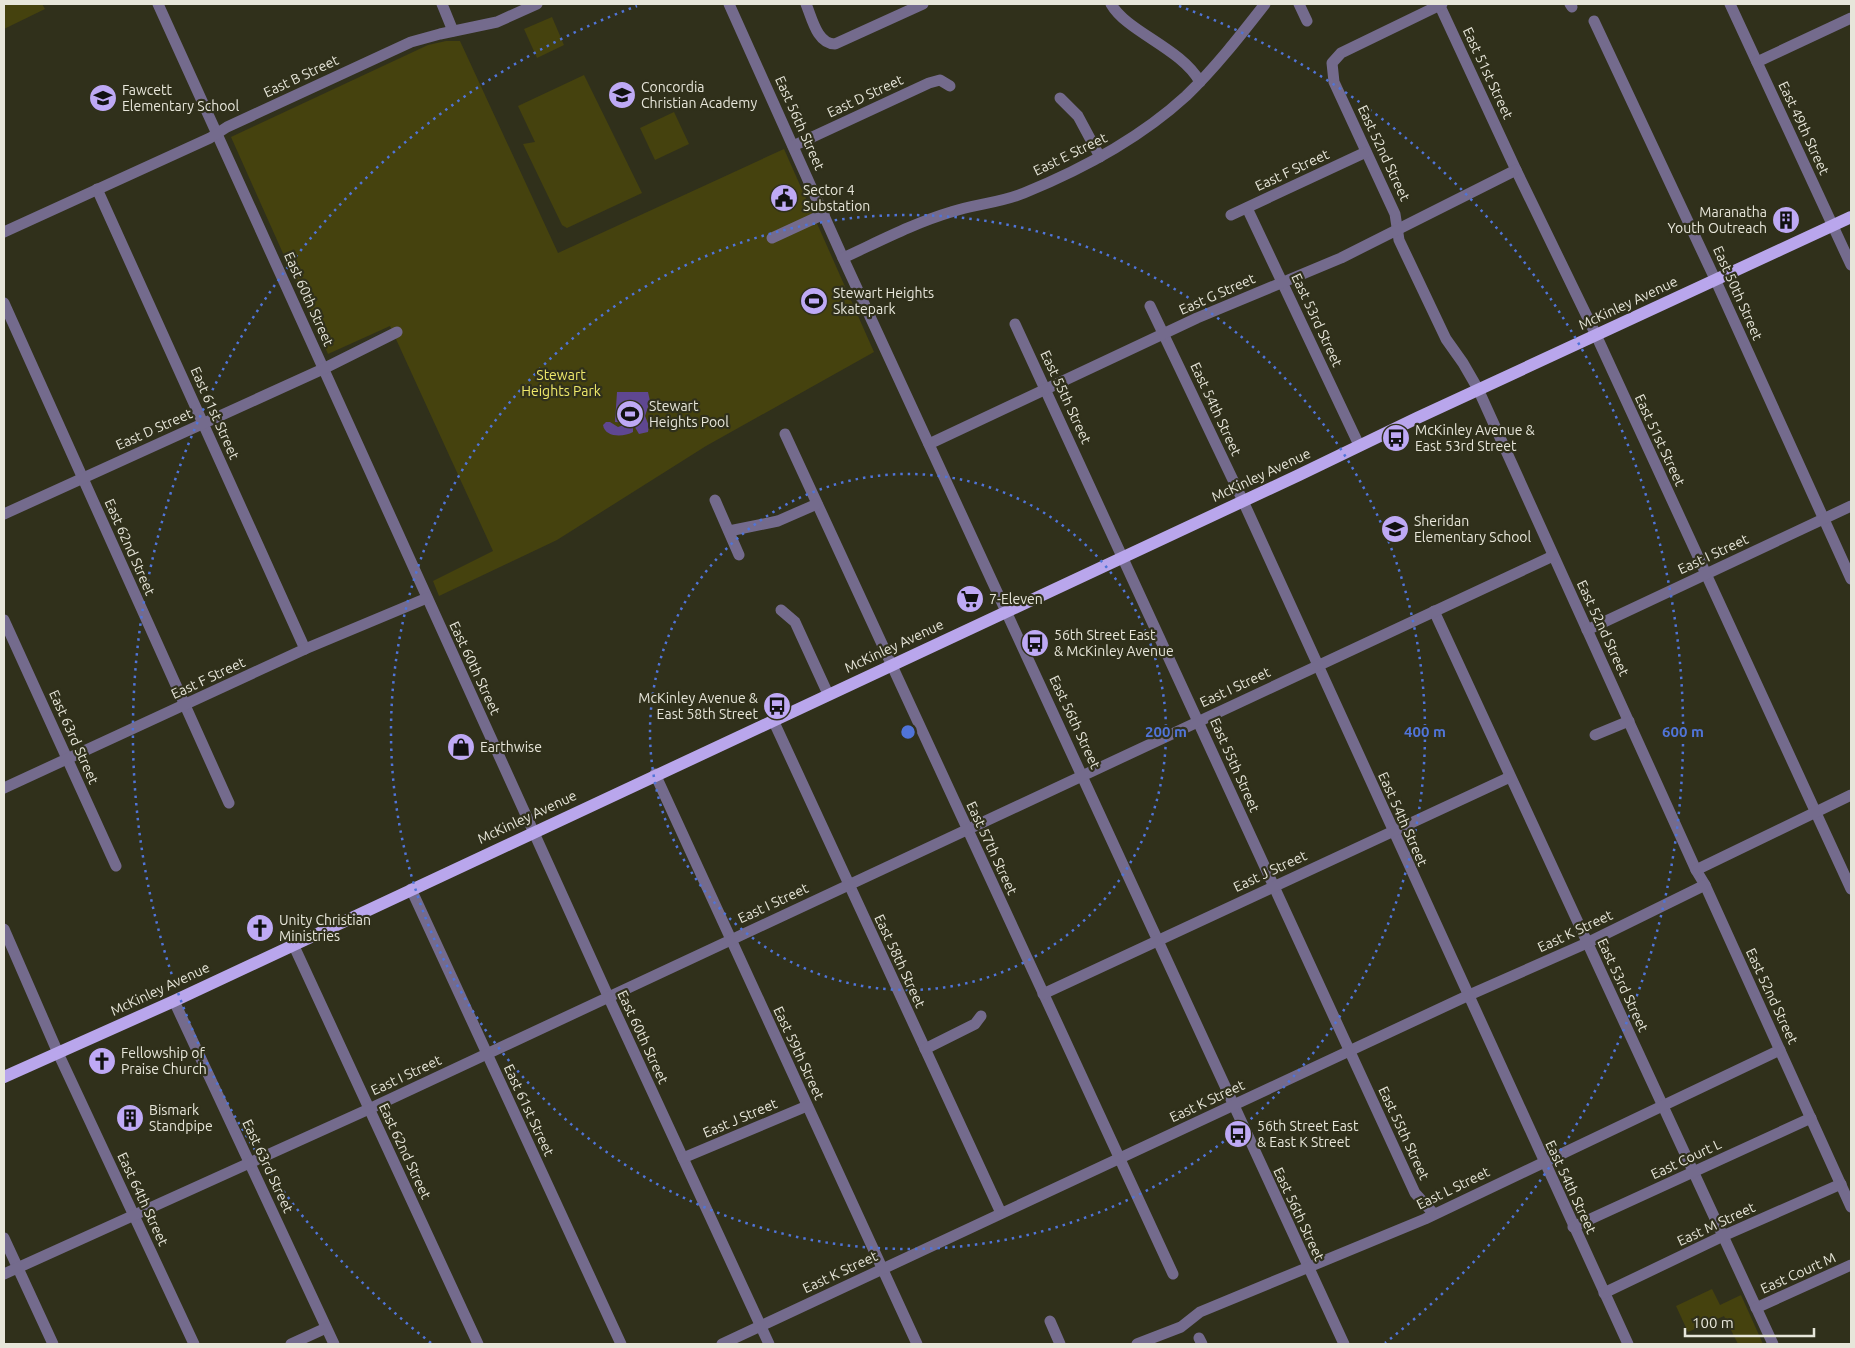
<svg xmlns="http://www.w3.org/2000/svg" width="1855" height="1348" font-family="Ubuntu,sans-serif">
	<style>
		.green { fill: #45420e }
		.water { fill: #5f4791 }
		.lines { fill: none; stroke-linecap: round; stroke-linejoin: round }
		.minor { stroke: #746b8d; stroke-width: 11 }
		.major { stroke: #b9a6ec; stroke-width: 12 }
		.ring { fill: none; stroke: #5074d8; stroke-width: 2.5; stroke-dasharray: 2.5 5 }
		.labels { text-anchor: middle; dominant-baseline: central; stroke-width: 4.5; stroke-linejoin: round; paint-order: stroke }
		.street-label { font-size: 14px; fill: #e7e6da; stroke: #30301b }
		.poi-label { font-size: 14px; fill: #e7e6da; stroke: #30301b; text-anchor: start }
		.park-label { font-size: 14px; fill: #efe96b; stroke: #30301b }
		.centre { fill: #5074d8; stroke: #30301b; stroke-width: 2.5 }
		.ring-label { font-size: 15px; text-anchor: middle; font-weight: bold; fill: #5074d8; stroke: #30301b; stroke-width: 4.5; stroke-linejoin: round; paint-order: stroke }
	</style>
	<rect width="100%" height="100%" fill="#30301b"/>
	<g class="green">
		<path d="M4,4H42L45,9L4,29Z"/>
		<path d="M552,17L564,45L537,58L524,29Z"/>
		<path d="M446,41H460L558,253L784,149L874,352L706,446L557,540L439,596L433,581L493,551L390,326L328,354L231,137L428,45Z"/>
		<path d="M584,75L642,193L567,228L562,225L523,144L535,142L518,106Z"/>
		<path d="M674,112L689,144L655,160L640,128Z"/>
		<path d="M1712,1289L1720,1305L1741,1295L1763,1344H1738L1724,1316L1688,1332L1676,1306Z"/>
	</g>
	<path class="water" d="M617,392H648L650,401L645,416L649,426L648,432L639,434L633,424V432C624,437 605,438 603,425L606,422H610L618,427L629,423L615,422Z"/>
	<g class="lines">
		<g class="minor">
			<path d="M158,4L608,996L769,1344"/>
			<path d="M442,4L453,31"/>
			<path d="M729,4L843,258L1344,1344"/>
			<path d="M806,4C812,18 817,44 835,44L923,4"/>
			<path d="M1111,4C1127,32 1181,48 1200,82"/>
			<path d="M1299,4L1307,21"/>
			<path d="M1439,4L1516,170L1596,335L1851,889"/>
			<path d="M1442,4L1341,53L1332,63L1334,82L1395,214L1399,240L1446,339L1463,363L1478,389L1696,870L1705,885L1851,1207"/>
			<path d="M1570,4L1572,7"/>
			<path d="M1730,4L1851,265"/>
			<path d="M1594,21L1715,279L1851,579"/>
			<path d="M1757,62L1851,18"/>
			<path d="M1060,98L1078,116L1100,157"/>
			<path d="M793,146L929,83L940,80L950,86"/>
			<path d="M97,189L305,649"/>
			<path d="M1247,208L1359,445"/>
			<path d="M1231,215L1366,152"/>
			<path d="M4,232L210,138L227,127L411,42L440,34L497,22L537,4"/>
			<path d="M772,238L824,214"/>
			<path d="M843,258C878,242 914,223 951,212C975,204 1000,203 1024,193C1083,169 1139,139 1186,96C1215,68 1240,36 1265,4"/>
			<path d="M4,303L229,803"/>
			<path d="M1150,306L1243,501L1628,1344"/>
			<path d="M1015,324L1415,1193L1434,1214"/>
			<path d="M785,434L1173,1274"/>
			<path d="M929,444L1197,318L1341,258L1516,170"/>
			<path d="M715,500L739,555"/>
			<path d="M4,514L323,369L397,332"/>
			<path d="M729,531L778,521L817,504"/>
			<path d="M781,610L795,622L828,694"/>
			<path d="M1434,611L1773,1344"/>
			<path d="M4,620L116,866"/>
			<path d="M1587,630L1851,506"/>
			<path d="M773,720L1001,1213"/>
			<path d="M1595,735L1629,721"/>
			<path d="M655,774L917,1344"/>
			<path d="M4,788L305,649L427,598"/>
			<path d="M1696,870L1851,795"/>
			<path d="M411,889L621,1344"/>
			<path d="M4,929L58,1053L194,1344"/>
			<path d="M293,944L478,1344"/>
			<path d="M1043,994L1510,777"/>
			<path d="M174,1001L334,1344"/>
			<path d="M925,1049L975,1024L981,1016"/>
			<path d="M683,1158L807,1106"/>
			<path d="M1573,1227L1811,1118"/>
			<path d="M4,1238L53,1344"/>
			<path d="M4,1274L369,1109L1553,556"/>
			<path d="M1604,1293L1723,1236L1841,1184"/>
			<path d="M1756,1308L1851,1265"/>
			<path d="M1050,1321L1060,1344"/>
			<path d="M1199,1338L1202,1344"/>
			<path d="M291,1344L326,1328"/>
			<path d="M722,1344L1467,996L1587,943L1705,885"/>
			<path d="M1137,1344L1181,1327L1200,1312L1425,1219L1780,1050"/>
		</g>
		<path class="major" d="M4,1077L174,1001L1299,475L1417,418L1851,217"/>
	</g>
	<g class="ring">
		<circle cx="908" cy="732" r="258"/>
		<circle cx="908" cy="732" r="517"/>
		<path d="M431 1343A775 775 0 0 1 637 6M1179 6A775 775 0 0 1 1385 1343"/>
	</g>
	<defs>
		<g id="school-disc" transform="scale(1.4375)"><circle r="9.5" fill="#bea9f5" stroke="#30301b"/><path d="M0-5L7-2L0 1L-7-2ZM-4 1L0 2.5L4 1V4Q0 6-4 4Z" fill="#111"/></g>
		<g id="civic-disc" transform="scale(1.4375)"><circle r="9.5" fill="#bea9f5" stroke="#30301b"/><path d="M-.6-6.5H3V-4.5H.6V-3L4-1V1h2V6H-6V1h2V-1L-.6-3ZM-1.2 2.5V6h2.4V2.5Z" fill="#111"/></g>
		<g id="building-disc" transform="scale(1.4375)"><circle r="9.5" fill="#bea9f5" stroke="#30301b"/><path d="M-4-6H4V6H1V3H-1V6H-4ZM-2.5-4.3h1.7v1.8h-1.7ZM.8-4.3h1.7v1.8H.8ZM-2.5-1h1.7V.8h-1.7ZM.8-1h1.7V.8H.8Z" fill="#111"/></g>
		<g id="stadium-disc" transform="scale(1.4375)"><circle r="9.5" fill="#bea9f5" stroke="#30301b"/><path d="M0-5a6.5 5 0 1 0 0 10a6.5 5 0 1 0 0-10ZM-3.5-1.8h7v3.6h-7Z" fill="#111"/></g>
		<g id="bus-disc" transform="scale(1.4375)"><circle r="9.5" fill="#bea9f5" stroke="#30301b"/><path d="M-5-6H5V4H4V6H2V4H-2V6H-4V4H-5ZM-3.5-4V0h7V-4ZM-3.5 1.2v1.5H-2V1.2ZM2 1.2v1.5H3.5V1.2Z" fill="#111"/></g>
		<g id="supermarket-disc" transform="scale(1.4375)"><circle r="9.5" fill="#bea9f5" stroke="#30301b"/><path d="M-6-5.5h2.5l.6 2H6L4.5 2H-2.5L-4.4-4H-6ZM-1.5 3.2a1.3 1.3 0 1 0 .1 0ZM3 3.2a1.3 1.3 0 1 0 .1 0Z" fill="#111"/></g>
		<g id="shop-disc" transform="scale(1.4375)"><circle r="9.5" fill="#bea9f5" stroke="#30301b"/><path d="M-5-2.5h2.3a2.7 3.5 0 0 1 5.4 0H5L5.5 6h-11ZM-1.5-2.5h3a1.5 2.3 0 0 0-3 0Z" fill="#111"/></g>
		<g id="church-disc" transform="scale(1.4375)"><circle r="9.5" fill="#bea9f5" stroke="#30301b"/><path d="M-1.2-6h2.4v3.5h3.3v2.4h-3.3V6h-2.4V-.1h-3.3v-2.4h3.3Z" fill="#111"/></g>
	</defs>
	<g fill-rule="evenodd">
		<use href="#school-disc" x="622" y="95"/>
		<use href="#school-disc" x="103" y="98"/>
		<use href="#civic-disc" x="784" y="198"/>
		<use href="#building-disc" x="1786" y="220"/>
		<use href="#stadium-disc" x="814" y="301"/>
		<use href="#stadium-disc" x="630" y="414"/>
		<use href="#bus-disc" x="1396" y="438"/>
		<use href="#school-disc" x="1395" y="529"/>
		<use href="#supermarket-disc" x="970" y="599"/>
		<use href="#bus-disc" x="1035" y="643"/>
		<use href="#bus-disc" x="777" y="706"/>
		<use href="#shop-disc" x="461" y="747"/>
		<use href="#church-disc" x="260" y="928"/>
		<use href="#church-disc" x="102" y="1061"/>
		<use href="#building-disc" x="130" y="1118"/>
		<use href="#bus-disc" x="1238" y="1134"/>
	</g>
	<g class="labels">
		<g class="street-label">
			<text transform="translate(1488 73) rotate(65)">East 51st Street</text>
			<text transform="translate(301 76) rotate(-25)">East B Street</text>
			<text transform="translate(865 96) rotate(-25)">East D Street</text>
			<text transform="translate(800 123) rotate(66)">East 56th Street</text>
			<text transform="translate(1804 128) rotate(65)">East 49th Street</text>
			<text transform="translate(1384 153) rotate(65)">East 52nd Street</text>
			<text transform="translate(1070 154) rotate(-26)">East E Street</text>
			<text transform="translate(1292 170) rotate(-25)">East F Street</text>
			<text transform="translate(1738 293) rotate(66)">East 50th Street</text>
			<text transform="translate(1217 294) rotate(-24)">East G Street</text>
			<text transform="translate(309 299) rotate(66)">East 60th Street</text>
			<text transform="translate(1628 303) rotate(-25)">McKinley Avenue</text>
			<text transform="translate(1317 320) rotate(65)">East 53rd Street</text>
			<text transform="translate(1066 397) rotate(65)">East 55th Street</text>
			<text transform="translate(1216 409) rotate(65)">East 54th Street</text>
			<text transform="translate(215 413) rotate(66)">East 61st Street</text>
			<text transform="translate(154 429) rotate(-24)">East D Street</text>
			<text transform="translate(1660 440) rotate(65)">East 51st Street</text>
			<text transform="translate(1261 475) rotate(-25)">McKinley Avenue</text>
			<text transform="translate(130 547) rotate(66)">East 62nd Street</text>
			<text transform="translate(1713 554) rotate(-25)">East I Street</text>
			<text transform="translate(1603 628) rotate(65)">East 52nd Street</text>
			<text transform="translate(894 646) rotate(-25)">McKinley Avenue</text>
			<text transform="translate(475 668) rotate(65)">East 60th Street</text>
			<text transform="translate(208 678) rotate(-25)">East F Street</text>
			<text transform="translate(1235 687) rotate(-25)">East I Street</text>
			<text transform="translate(1075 722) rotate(65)">East 56th Street</text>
			<text transform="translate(74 737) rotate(66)">East 63rd Street</text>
			<text transform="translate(1235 765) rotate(66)">East 55th Street</text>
			<text transform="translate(527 817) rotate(-25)">McKinley Avenue</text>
			<text transform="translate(1403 819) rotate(66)">East 54th Street</text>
			<text transform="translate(992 848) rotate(65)">East 57th Street</text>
			<text transform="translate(1270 871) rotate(-25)">East J Street</text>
			<text transform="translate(773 903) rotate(-25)">East I Street</text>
			<text transform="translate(1575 931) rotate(-25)">East K Street</text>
			<text transform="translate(900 961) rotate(65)">East 58th Street</text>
			<text transform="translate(1623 985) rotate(65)">East 53rd Street</text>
			<text transform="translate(160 989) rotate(-25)">McKinley Avenue</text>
			<text transform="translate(1772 996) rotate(65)">East 52nd Street</text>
			<text transform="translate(643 1037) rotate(65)">East 60th Street</text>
			<text transform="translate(799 1053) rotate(65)">East 59th Street</text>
			<text transform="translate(406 1075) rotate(-25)">East I Street</text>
			<text transform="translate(1207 1101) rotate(-25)">East K Street</text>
			<text transform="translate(529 1110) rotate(65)">East 61st Street</text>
			<text transform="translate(740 1118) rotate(-23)">East J Street</text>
			<text transform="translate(1404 1133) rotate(65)">East 55th Street</text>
			<text transform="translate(405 1151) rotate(65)">East 62nd Street</text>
			<text transform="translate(1686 1159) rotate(-25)">East Court L</text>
			<text transform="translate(268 1166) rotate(65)">East 63rd Street</text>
			<text transform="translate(1571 1187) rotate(65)">East 54th Street</text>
			<text transform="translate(1453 1188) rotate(-26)">East L Street</text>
			<text transform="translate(143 1199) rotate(65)">East 64th Street</text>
			<text transform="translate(1299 1214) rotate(65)">East 56th Street</text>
			<text transform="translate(1716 1224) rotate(-25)">East M Street</text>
			<text transform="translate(840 1272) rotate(-25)">East K Street</text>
			<text transform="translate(1798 1273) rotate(-24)">East Court M</text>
		</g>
		<g class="poi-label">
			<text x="641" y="87">Concordia<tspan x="641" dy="16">Christian Academy</tspan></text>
			<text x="122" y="90">Fawcett<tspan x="122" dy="16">Elementary School</tspan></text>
			<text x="803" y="190">Sector 4<tspan x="803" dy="16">Substation</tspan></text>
			<text x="1767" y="212" text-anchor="end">Maranatha<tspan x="1767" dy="16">Youth Outreach</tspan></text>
			<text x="833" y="293">Stewart Heights<tspan x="833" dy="16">Skatepark</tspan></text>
			<text x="649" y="406">Stewart<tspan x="649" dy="16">Heights Pool</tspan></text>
			<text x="1415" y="430">McKinley Avenue &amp;<tspan x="1415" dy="16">East 53rd Street</tspan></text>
			<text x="1414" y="521">Sheridan<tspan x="1414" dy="16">Elementary School</tspan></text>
			<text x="989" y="599">7-Eleven</text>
			<text x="1054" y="635">56th Street East<tspan x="1054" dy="16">&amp; McKinley Avenue</tspan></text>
			<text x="758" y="698" text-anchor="end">McKinley Avenue &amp;<tspan x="758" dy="16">East 58th Street</tspan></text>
			<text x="480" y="747">Earthwise</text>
			<text x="279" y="920">Unity Christian<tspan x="279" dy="16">Ministries</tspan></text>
			<text x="121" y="1053">Fellowship of<tspan x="121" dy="16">Praise Church</tspan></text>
			<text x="149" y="1110">Bismark<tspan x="149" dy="16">Standpipe</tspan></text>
			<text x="1257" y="1126">56th Street East<tspan x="1257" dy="16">&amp; East K Street</tspan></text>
		</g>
		<g class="park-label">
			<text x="561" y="375">Stewart<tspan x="561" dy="16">Heights Park</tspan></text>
		</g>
	</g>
	<circle cx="908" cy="732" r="8" class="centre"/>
	<g class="ring-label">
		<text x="1166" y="737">200 m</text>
		<text x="1425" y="737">400 m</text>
		<text x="1683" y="737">600 m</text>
	</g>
	<rect width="1855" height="1348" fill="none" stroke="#e7e6da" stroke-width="10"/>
	<path d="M1685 1328v8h129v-8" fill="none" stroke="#e7e6da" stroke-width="2.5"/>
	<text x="1692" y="1328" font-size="15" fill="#e7e6da" stroke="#30301b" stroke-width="4" paint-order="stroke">100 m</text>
</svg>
